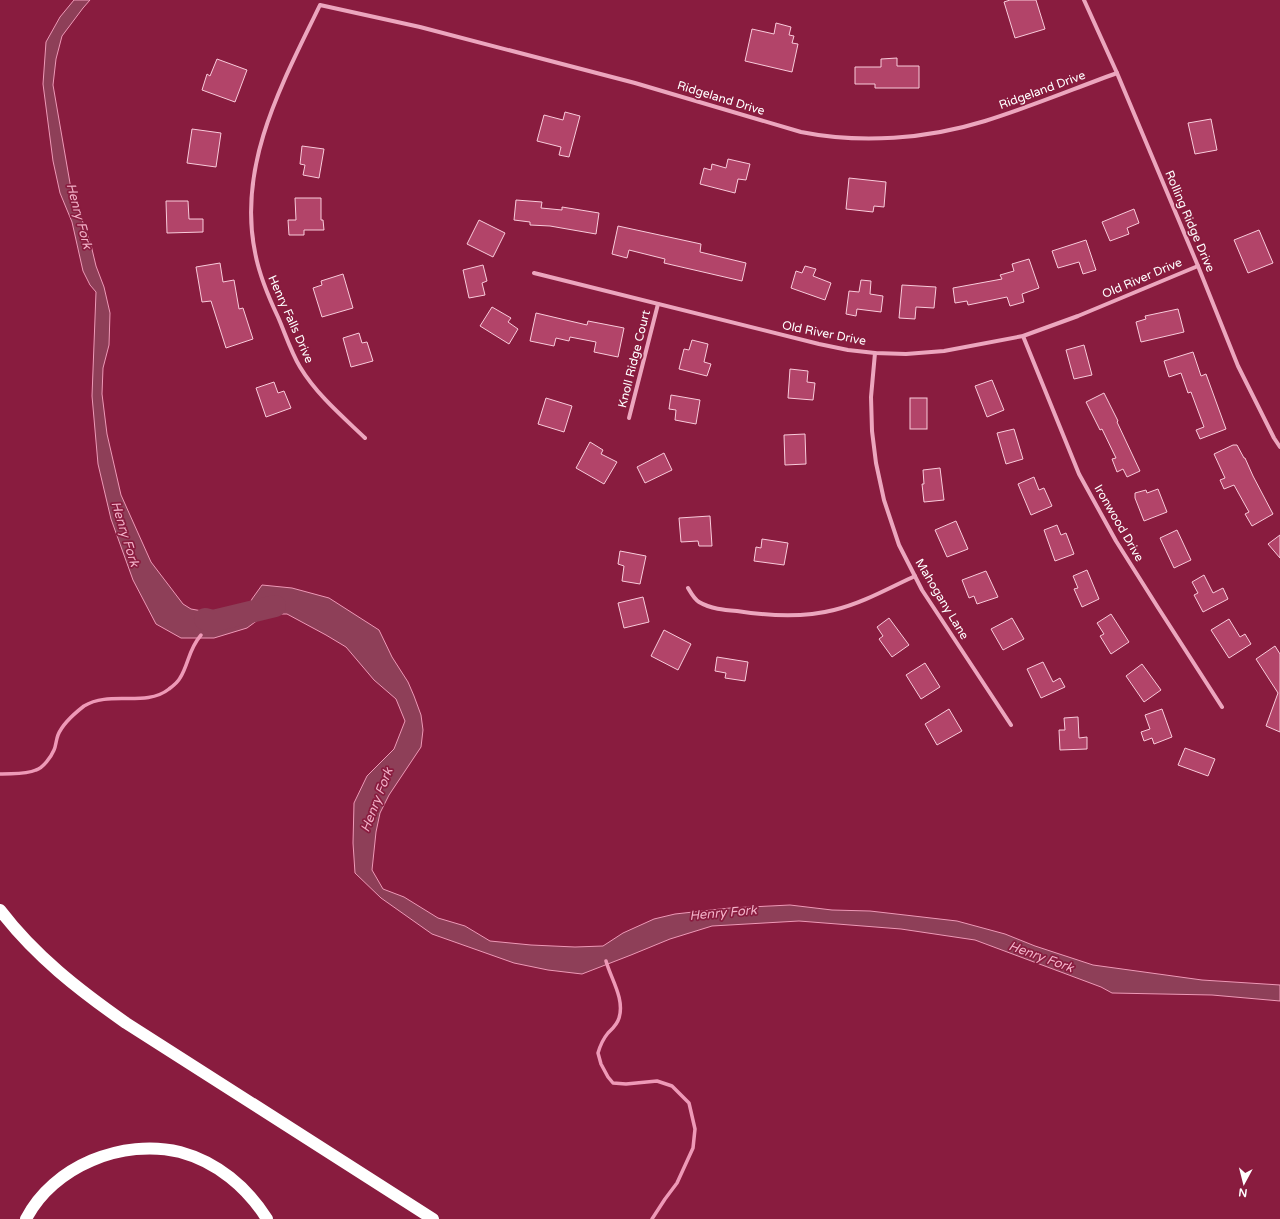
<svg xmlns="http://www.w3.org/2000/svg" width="1280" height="1219" font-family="'Varela Round',sans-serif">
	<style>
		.water { fill: #8e3f58; stroke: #ee99b7 }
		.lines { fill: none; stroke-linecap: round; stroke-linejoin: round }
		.stream { stroke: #ee99b7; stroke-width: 3.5 }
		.river { stroke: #8e3f58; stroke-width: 22 }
		.building { fill: #b24469; stroke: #f9cbdb }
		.street { stroke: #eca6be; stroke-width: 4 }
		.highway { stroke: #fff; stroke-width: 12 }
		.labels { text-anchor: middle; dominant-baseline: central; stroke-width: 3.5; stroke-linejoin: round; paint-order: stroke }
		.street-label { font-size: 12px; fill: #fff; stroke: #891c3f }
		.water-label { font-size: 13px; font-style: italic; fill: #f3b1c8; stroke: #891c3f }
	</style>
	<rect width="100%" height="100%" fill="#891c3f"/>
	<path class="water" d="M74,0H90L83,8L62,36L56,59L53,85L71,189L91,245L96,266L104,287L110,313L109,345L103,368L102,394L107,434L121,495L151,562L183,604L191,609L230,616H244L252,599L262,585L292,588L329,598L379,630L392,657L408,682L414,696L421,715L423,730L421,747L389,795L380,813L376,832L372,870L383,889L404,897L438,918L465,926L490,941L531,945L575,947L603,946L623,933L654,919L675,914L730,908L790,905L832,910L870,911L957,921L1005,934L1035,946L1093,965L1202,980L1280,985V1001L1212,995L1112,993L1101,987L975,940L901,929L799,921L712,926L670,939L631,955L582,974L548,970L514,963L432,934L381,898L355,873L353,843L354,803L367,776L394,749L405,721L396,699L374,680L346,647L326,635L287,614H266L247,628L214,638H181L156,624L133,580L111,519L98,464L92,396L96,292L90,285L83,271L72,222L60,193L53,161L43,84L46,42L60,17Z"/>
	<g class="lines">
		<g class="stream">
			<path d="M0,774C12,773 25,775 36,770C43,768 51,757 54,750C56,746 56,740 58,735C62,725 75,713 84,706C110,690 145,708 169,689C173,686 178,682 180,678C189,664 188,650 201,635"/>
			<path d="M606,961C611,979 625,999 619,1018C617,1025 612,1029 608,1033C603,1039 600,1046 598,1053L601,1064L608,1077L613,1083L626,1084L657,1081L672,1086L689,1103L695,1129L693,1148L677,1183L665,1199L652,1219"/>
		</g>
		<path class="river" d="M205,619L213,621L275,606"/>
	</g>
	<g class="building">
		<path d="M1010,0H1036L1045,29L1015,38L1004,2Z"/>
		<path d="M776,23L791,27L789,35L794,36L792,43L798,44L792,72L745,61L752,29L774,34Z"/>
		<path d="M897,58V66H919V88H875V84H855V67H881V59Z"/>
		<path d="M217,59L247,70L235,102L202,90L207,74L210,76Z"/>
		<path d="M565,112L580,116L569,157L559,155L561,147L537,141L544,115L563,120Z"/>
		<path d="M1211,119L1217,150L1195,154L1188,123Z"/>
		<path d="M192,129L221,133L216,167L187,163Z"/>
		<path d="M302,146L324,149L319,178L303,175L305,165L300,164Z"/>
		<path d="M728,159L750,164L746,180L738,179L735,193L700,184L704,168L711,170L712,164L726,168Z"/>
		<path d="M849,178L886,182L884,207L874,206L873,212L846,209Z"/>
		<path d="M295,198H321V220H323L324,230H304V235H289L288,220H296Z"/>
		<path d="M516,200L542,202L541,208L562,210V207L599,213L596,234L550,226L530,225V222L514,220Z"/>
		<path d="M166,201H188L189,219H203V232L167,233Z"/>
		<path d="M1134,209L1139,223L1127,228L1129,234L1110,241L1102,222Z"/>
		<path d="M479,220L505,233L493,257L467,244Z"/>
		<path d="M618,226L701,244L700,252L746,263L742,281L664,263L665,259L629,250L627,258L612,254Z"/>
		<path d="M1259,230L1273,263L1248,273L1234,240Z"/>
		<path d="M1086,240L1096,270L1083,274L1079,262L1058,268L1052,251Z"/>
		<path d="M1029,259L1039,288L1022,294L1024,302L1010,306L1007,297L968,305L967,301L955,303L953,288L1002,279L1000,275L1014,271L1012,264Z"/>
		<path d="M220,263L223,282L234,280L239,309L243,308L253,339L226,348L211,301L202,302L196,267Z"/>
		<path d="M483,265L487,281L482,283L485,295L469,298L463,270Z"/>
		<path d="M805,266L816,269L813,276L831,283L825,300L791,288L796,271L802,273Z"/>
		<path d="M343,274L353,308L322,317L313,288L322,285L321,281Z"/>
		<path d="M861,280L871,281L870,294L883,296L881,312L857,309L856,316L846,314L849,291L859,292Z"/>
		<path d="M902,285L936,287L934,308L916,307L915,319L899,318Z"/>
		<path d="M492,307L511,318L508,322L518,329L509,344L480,326Z"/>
		<path d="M1178,309L1184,332L1141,342L1136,322L1146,319L1145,316Z"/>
		<path d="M536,313L587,325L588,321L624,328L618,357L594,352L596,342L570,337L569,341L556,338L554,346L530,341Z"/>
		<path d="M359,333L362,343L367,342L373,361L351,367L343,338Z"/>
		<path d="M692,340L708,344L704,362L711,364L707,376L679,369L684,349L689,350Z"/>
		<path d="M1084,345L1092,375L1074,379L1066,350Z"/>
		<path d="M1193,352L1201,376L1206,374L1226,429L1200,439L1196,430L1204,427L1191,392L1188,393L1181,373L1169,377L1164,361Z"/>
		<path d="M790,369L808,371L807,382L815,383L813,400L788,398Z"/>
		<path d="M992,380L1004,410L987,417L975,386Z"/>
		<path d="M274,382L278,393L284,391L291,408L266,417L256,388Z"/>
		<path d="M1104,393L1118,421L1117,422L1140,471L1127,477L1123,469L1117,472L1112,459L1116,458L1102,429L1100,430L1086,402Z"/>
		<path d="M671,395L700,400L696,424L675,420L676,410L669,409Z"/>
		<path d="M546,398L572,406L564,432L538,424Z"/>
		<rect x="910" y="398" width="17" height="31"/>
		<path d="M1014,429L1023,459L1006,464L997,433Z"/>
		<path d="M805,434L806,464L785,465L784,435Z"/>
		<path d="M590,442L603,450L601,454L617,462L604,484L576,468Z"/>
		<path d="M1233,445H1237L1244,458H1245L1253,476L1273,514L1252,526L1245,514L1249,512L1234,485L1224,489L1220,480L1225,478L1214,454Z"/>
		<path d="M664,453L672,470L645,483L637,467Z"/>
		<path d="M940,468L944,500L924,502L922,484H924L923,470Z"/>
		<path d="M1034,477L1039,490L1044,488L1052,506L1031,515L1018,484Z"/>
		<path d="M1158,489L1167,512L1144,521L1135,498V493L1146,490L1147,493Z"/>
		<path d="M710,516L712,546H699L698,541L681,542L679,518Z"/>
		<path d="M956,521L968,549L947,557L935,530Z"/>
		<path d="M1057,525L1061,535L1066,533L1074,554L1055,561L1044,530Z"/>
		<path d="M1177,530L1191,560L1174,568L1160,538Z"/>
		<path d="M1280,535V558L1268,544Z"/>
		<path d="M762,539L788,543L784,565L754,561L756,547L761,548Z"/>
		<path d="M620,551L646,556L640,584L622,581L624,566L618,564Z"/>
		<path d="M1087,570L1099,599L1082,607L1074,589L1078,588L1073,576Z"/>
		<path d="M986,571L998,597L977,604L974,596L969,598L962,580Z"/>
		<path d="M1204,575L1213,593L1223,588L1228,599L1203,612L1194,595L1198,593L1192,582Z"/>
		<path d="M643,597L649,622L624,628L618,603Z"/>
		<path d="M1111,614L1129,642L1111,654L1100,636L1104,634L1097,623Z"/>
		<path d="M889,618L909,645L892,657L879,639L883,636L877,627Z"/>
		<path d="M1012,618L1024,639L1003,650L991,629Z"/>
		<path d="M1229,619L1240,637L1245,634L1251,644L1229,658L1211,630Z"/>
		<path d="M664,630L691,644L678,670L651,656Z"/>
		<path d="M1275,646L1280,654V732L1266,726L1278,693L1256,659Z"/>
		<path d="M717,657L748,662L745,681L725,678L726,673L715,671Z"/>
		<path d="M1043,662L1053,682L1060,678L1065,687L1041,698L1027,669Z"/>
		<path d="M925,663L940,687L921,699L906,675Z"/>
		<path d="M1142,664L1161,690L1144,702L1126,676Z"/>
		<path d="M949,709L962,731L937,745L925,724Z"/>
		<path d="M1162,709L1172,737L1154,744L1152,738L1144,741L1141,732L1150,729L1145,715Z"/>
		<path d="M1078,717L1079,738L1087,737V749L1060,750L1059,730H1065L1064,718Z"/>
		<path d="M1185,748L1215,759L1208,776L1178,765Z"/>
	</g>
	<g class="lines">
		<g class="street">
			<path d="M1084,0L1117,73L1198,266L1238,366L1274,438L1280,447"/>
			<path d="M534,273L819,344L848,350L875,353L906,354L944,351L1023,336L1078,316L1198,266"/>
			<path d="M1023,336L1079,474L1116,541L1157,606L1222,707"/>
			<path d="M875,353L871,397L872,431L876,463L884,500L899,545L922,590L1011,725"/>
			<path d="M629,418L658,304"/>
			<path d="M365,438C342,416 317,395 300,367C291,352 285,333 278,317C268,296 259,275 255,252C237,164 283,82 320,5L420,27L635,83L801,132C861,144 927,139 985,121C1030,107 1073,89 1117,73"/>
			<path d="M688,588C691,593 694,599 699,602C711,609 724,610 737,611C769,616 803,618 834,610C863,603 889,588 915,576"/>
		</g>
		<g class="highway">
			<path d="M0,910C35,956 79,990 126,1023L433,1219"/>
			<path d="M26,1219C53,1166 123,1138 180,1152C217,1162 247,1187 267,1219"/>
		</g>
	</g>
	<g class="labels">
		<g class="street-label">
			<text transform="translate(1042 90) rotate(-20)">Ridgeland Drive</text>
			<text transform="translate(721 98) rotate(17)">Ridgeland Drive</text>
			<text transform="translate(1190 221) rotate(67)">Rolling Ridge Drive</text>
			<text transform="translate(1142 278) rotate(-23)">Old River Drive</text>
			<text transform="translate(291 319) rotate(66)">Henry Falls Drive</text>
			<text transform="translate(824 333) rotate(11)">Old River Drive</text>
			<text transform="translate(634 359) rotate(-76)">Knoll Ridge Court</text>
			<text transform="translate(1119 523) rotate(60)">Ironwood Drive</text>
			<text transform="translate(942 599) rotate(59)">Mahogany Lane</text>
		</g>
		<g class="water-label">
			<text transform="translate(79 216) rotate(75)">Henry Fork</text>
			<text transform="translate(125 534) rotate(73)">Henry Fork</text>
			<text transform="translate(377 800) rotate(-69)">Henry Fork</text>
			<text transform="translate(723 913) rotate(-5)">Henry Fork</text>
			<text transform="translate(1041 957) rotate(20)">Henry Fork</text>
		</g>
	</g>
	<g transform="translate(1244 1183) rotate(187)" stroke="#891c3f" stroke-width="3" paint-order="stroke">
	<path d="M0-3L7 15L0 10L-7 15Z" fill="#ffffff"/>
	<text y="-6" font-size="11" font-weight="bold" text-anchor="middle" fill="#ffffff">N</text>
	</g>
</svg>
